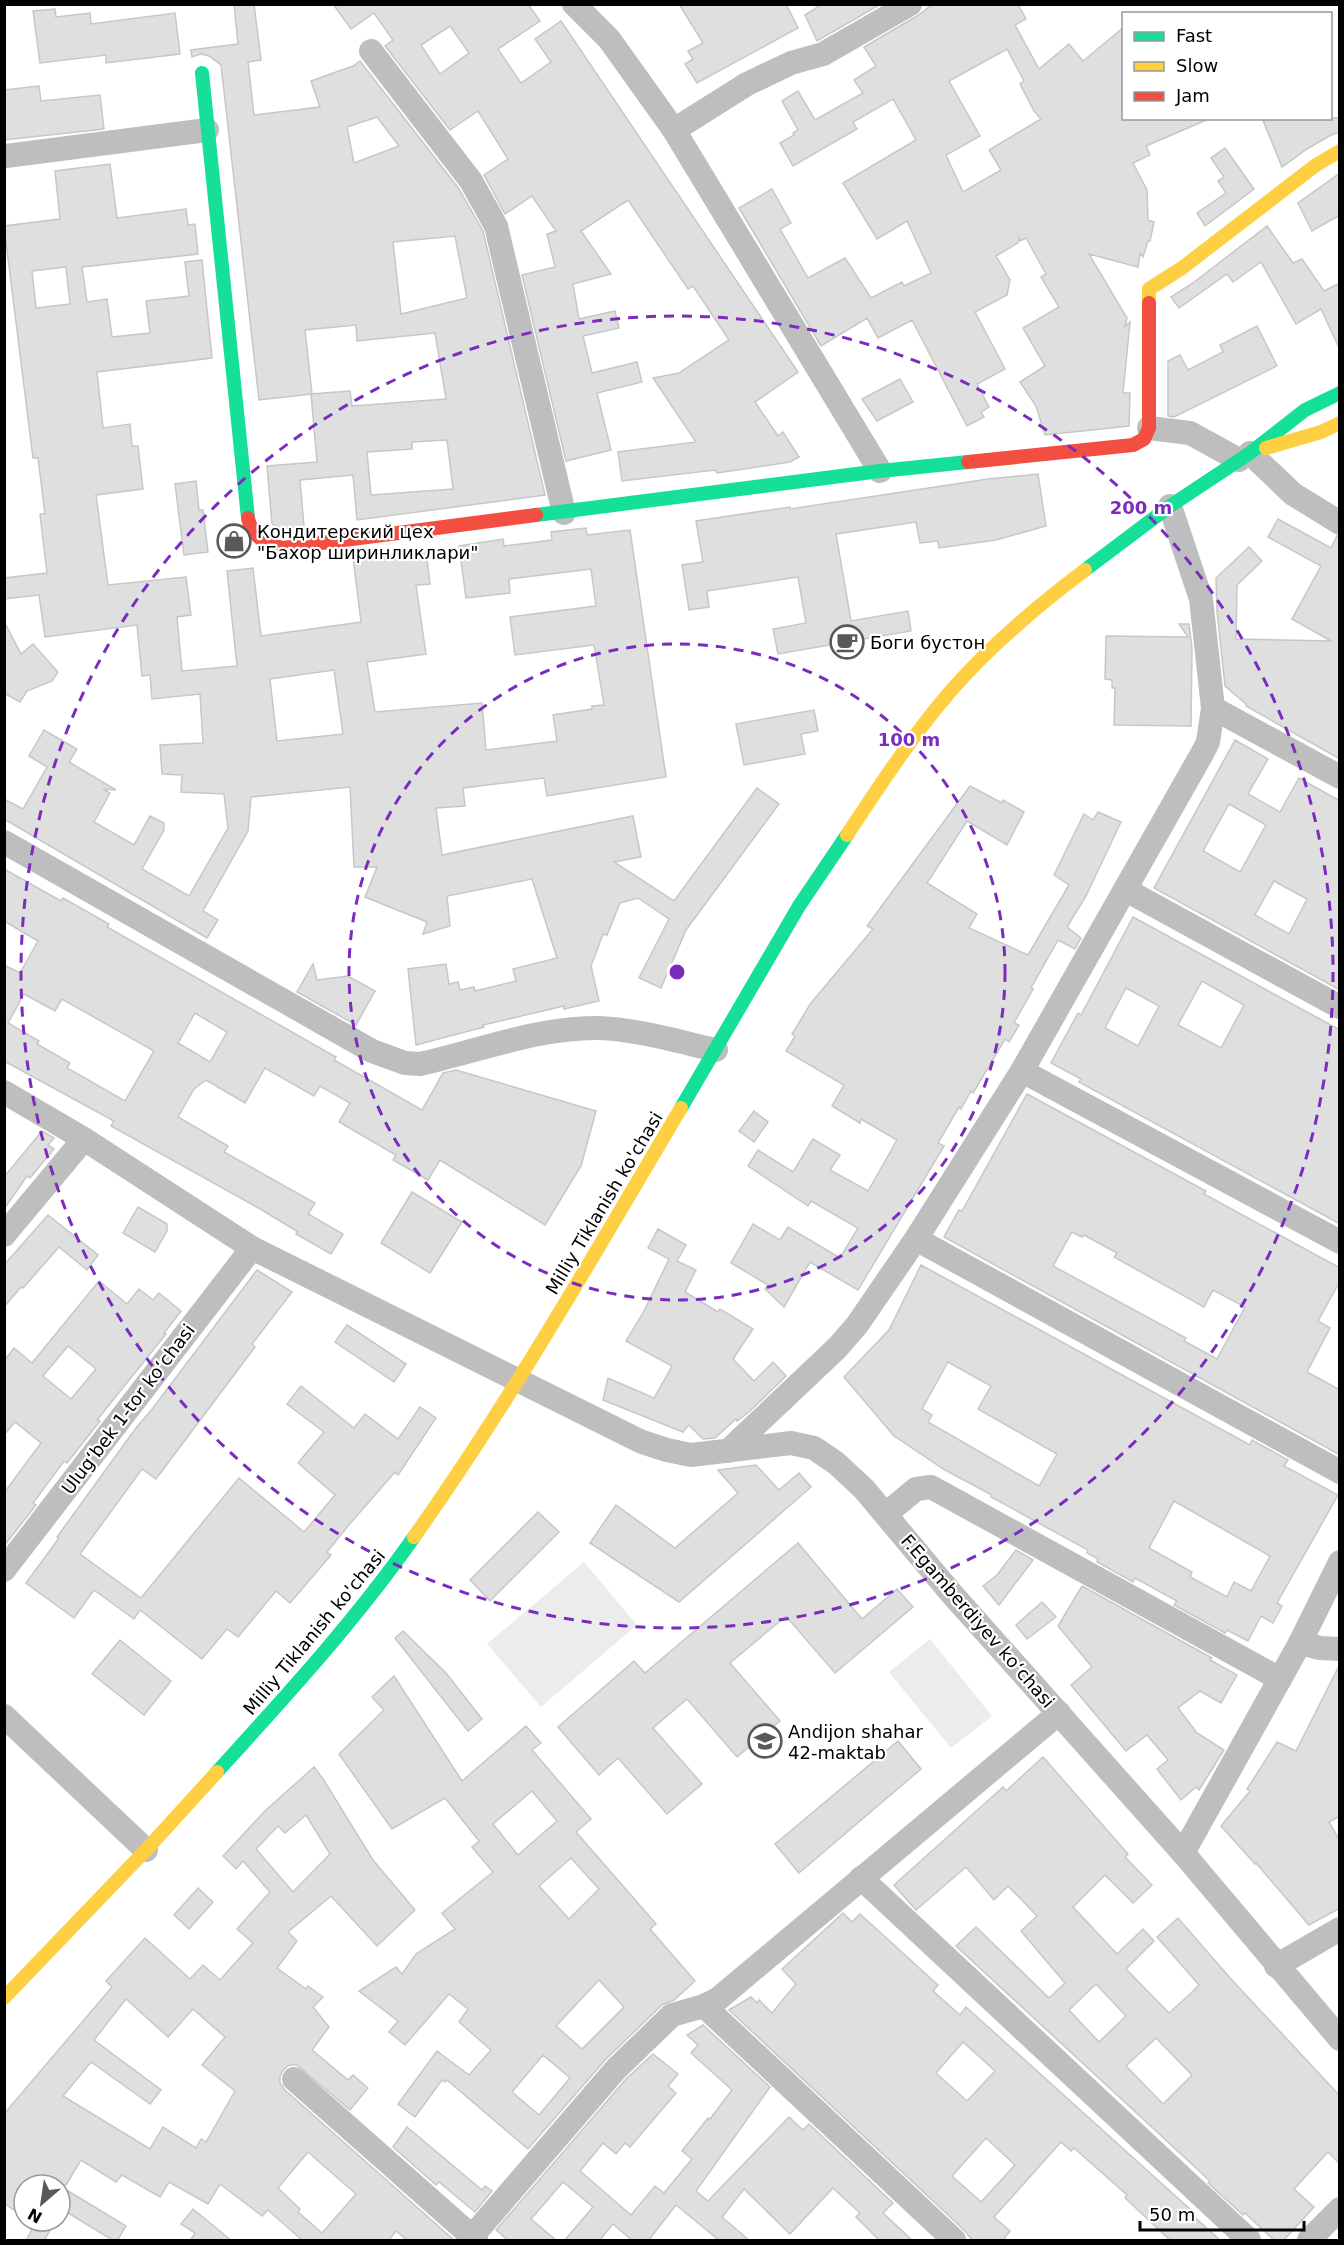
<svg xmlns="http://www.w3.org/2000/svg" width="1344" height="2245" font-family="'DejaVu Sans',sans-serif">
	<style>
		.green { fill: #ececec }
		.building { fill: #dfdfdf; stroke: #c7c7c7; stroke-width: 1.5; fill-rule: evenodd }
		.lines { fill: none; stroke-linecap: round; stroke-linejoin: round }
		.street { stroke: #bebebe; stroke-width: 24 }
		.fast { stroke: #16e098; stroke-width: 14 }
		.slow { stroke: #ffcf43; stroke-width: 14 }
		.jam { stroke: #f24e42; stroke-width: 14 }
		.ring { fill: none; stroke: #7b2cbf; stroke-width: 3; stroke-dasharray: 10 8 }
		.labels { text-anchor: middle; dominant-baseline: central; stroke-width: 4.5; stroke-linejoin: round; paint-order: stroke }
		.poi-label { font-size: 18px; fill: #000; stroke: #fff; text-anchor: start }
		.street-label { font-size: 18px; fill: #000; stroke: #fff }
		.centre { fill: #7b2cbf; stroke: #fff; stroke-width: 3 }
		.ring-label { font-size: 18px; text-anchor: middle; font-weight: bold; fill: #7b2cbf; stroke: #fff; stroke-width: 4.5; stroke-linejoin: round; paint-order: stroke }
	</style>
	<rect width="100%" height="100%" fill="#fff"/>
	<g class="green">
		<path d="M584,1562L637,1625L541,1707L487,1644Z"/>
		<path d="M930,1639L992,1716L951,1748L889,1672Z"/>
	</g>
	<g class="building">
		<path d="M234,4H254L261,60L248,62L254,115L320,107L311,81L353,66L360,61L459,189L483,231L545,495L357,520L353,475L300,480L304,526L283,529L272,524L267,466L317,462L311,394L350,391L352,406L446,399L435,333L357,341L356,325L305,330L312,394L259,400L221,65L209,56L201,54L192,57L191,50L238,44ZM377,117L399,146L354,163L347,127ZM455,236L467,298L401,314L393,242ZM447,440L453,489L371,495L367,452L412,449V442Z"/>
		<path d="M333,4H528L540,21L498,49L521,83L551,62L535,39L561,21L798,372L755,402L778,436L783,432L799,457L790,462L744,469L717,473L715,470L622,481L618,452L696,442L653,378L679,373L729,340L693,286L688,289L628,200L581,231L611,274L573,284L579,319L615,311L619,328L583,336L592,373L637,362L642,382L597,393L611,450L566,461L522,275L555,267L547,234L556,231L532,196L505,214L484,175L508,159L478,111L450,130L385,46L393,40L374,13L351,29ZM450,26L469,53L440,74L421,45Z"/>
		<path d="M679,4H786L798,28L697,83L685,64L693,59L688,51L703,43Z"/>
		<path d="M822,4H881L817,41L805,15Z"/>
		<path d="M933,4H1018L1026,19L1015,25L1039,69L1069,44L1083,61L1124,27V118H1211L1146,146L1150,155L1133,163L1147,190L1148,220L1154,222L1150,241H1148L1143,257L1140,253L1138,267L1089,254L1127,318L1125,326L1130,322L1123,393H1130L1129,426L1045,435L1036,406L1020,382L1045,366L1023,328L1059,307L1041,277L1046,274L1026,238L1020,241L1019,238L1018,243L996,256L1010,280L1007,295L975,312L1005,369L977,384L989,407L981,412L984,417L967,426L912,320L878,338L867,318L821,346L739,208L772,189L791,223L780,229L808,278L845,258L871,298L902,282L904,286L931,273L907,221L877,239L843,183L916,140L893,99L853,122L857,129L793,166L780,143L794,135L793,133L798,130L782,101L798,91L815,120L863,93L854,80L876,66L864,47L917,16ZM1007,49L1024,81L1020,84L1034,111L1041,119L989,150L1001,170L963,192L946,155L980,136L949,81Z"/>
		<path d="M55,9L56,17L90,13L91,24L175,13L180,54L106,63V55L40,63L33,11Z"/>
		<path d="M39,86L41,101L100,95L104,129L4,140V90Z"/>
		<path d="M1262,118H1340V132L1331,135L1307,149L1282,167Z"/>
		<path d="M1225,148L1254,189L1205,226L1197,213L1226,193L1218,181L1224,177L1211,158Z"/>
		<path d="M110,164L117,218L186,209L188,225L195,224L198,254L82,267L87,302L107,299L112,337L150,333L146,301L189,296L185,262L202,260L212,358L97,372L103,428L130,424L132,446H138L143,489L96,495L108,585L186,577L191,615L177,617L182,671L237,666L227,571L253,568L261,636L361,622L353,558L426,550L430,584L416,585L426,654L367,662L375,712L482,703L486,750L557,741L553,715L592,709V706L604,705L594,645L515,655L510,617L596,606L591,569L509,579L510,593L466,598L459,546L503,539L504,546L552,540L551,532L586,528L587,535L630,530L666,777L547,796L544,778L463,788L465,806L436,808L442,855L633,816L641,857L614,862L674,901L757,788L779,804L686,930L661,988L639,978L669,919L638,898L620,903L607,935L603,934L591,966L599,1001L564,1009V1006L483,1025L484,1027L416,1045L408,969L446,964L449,984L458,982L460,990L474,987L475,991L516,981L513,969L557,958L532,879L447,896L450,926L423,934L427,922L365,897L377,867H354L350,787L251,797L248,831L203,911L218,920L207,938L4,819V799L23,809L47,767L29,756L44,730L77,749L69,762L116,790L103,789L110,793L94,822L134,845L150,816L164,823V830L142,869L189,896L228,828L224,794L181,792L182,775L162,774L160,745L203,743L200,694L152,699L150,675L142,676L137,625L45,637L39,595L4,599V578L47,573L40,514H45L38,458H33L4,226L60,219L55,171ZM66,267L70,304L36,308L32,271ZM334,670L343,734L277,741L270,679Z"/>
		<path d="M1340,173V215L1312,231L1298,203Z"/>
		<path d="M1267,226L1293,263L1302,259L1324,291L1340,283V350L1321,309L1296,324L1261,262L1233,282L1227,274L1179,308L1171,297L1193,283Z"/>
		<path d="M1257,326L1277,366L1174,417L1168,416V361L1180,355L1188,370L1223,352L1220,345Z"/>
		<path d="M900,379L913,402L877,421L862,399Z"/>
		<path d="M1038,474L1046,526L996,540L939,548L938,541L920,543L916,522L836,534L851,621L908,611L911,631L778,654L773,629L806,623L798,577L707,591L709,607L689,610L682,565L703,562L696,521L790,507V509L988,479Z"/>
		<path d="M196,481L199,510H203L208,552L184,555L175,484Z"/>
		<path d="M1278,519L1331,548L1337,536L1340,537V759L1246,706V704L1225,686L1217,611L1216,578L1249,547L1262,561L1237,585L1236,639L1331,641L1292,619L1321,566L1268,537Z"/>
		<path d="M4,621L21,654L33,644L58,672L52,681L27,691L20,702L4,693Z"/>
		<path d="M1179,624H1189L1192,648L1191,726L1114,725L1115,688H1112V680L1105,679L1106,636L1188,637Z"/>
		<path d="M814,710L818,731L801,734L805,754L744,765L736,724Z"/>
		<path d="M1235,740L1268,759L1248,794L1280,812L1299,778L1340,801V990L1154,888ZM1229,804L1266,825L1240,872L1203,851ZM1274,881L1307,899L1289,934L1255,915Z"/>
		<path d="M970,786L1002,803L1003,800L1024,812L1007,845L967,821L927,883L977,914L969,928L1028,955L1069,885L1054,875L1084,814L1093,820L1098,812L1121,822L1086,896L1067,927L1081,938L1075,949L1058,940L1031,988L1033,989L1014,1023L1019,1025L1009,1042L1005,1039L973,1093L971,1091L961,1109L959,1107L938,1143L944,1146L858,1290L810,1262L784,1307L765,1289L768,1285L731,1263L753,1224L780,1240L788,1227L840,1258L858,1228L811,1201L808,1206L748,1166L758,1150L793,1172L813,1139L840,1155L830,1170L868,1191L897,1140L861,1119L860,1123L832,1106L844,1085L786,1051L795,1036L792,1034L811,1003L873,929L867,926Z"/>
		<path d="M4,869L61,901L63,898L109,924L107,927L336,1057L334,1060L422,1110L443,1073L456,1070L596,1111L581,1166L545,1225L440,1160L428,1180L393,1160L396,1155L339,1122L350,1103L320,1086L314,1096L265,1068L245,1103L206,1080L194,1089L178,1117L228,1146L224,1152L315,1203L308,1214L343,1234L331,1254L296,1234L298,1232L262,1210L111,1126L114,1121L4,1061V965L20,973L38,941L4,921ZM24,994L55,1011L62,999L154,1051L125,1101L67,1068L70,1063L37,1044L39,1041L8,1023ZM195,1013L227,1032L210,1062L178,1043Z"/>
		<path d="M1133,917L1340,1030V1224L1079,1082L1081,1079L1051,1063L1078,1013L1081,1015ZM1202,981L1244,1005L1221,1048L1178,1025ZM1126,988L1159,1006L1138,1046L1105,1028Z"/>
		<path d="M313,964L317,980L348,976L375,991L356,1025L297,992Z"/>
		<path d="M1027,1094L1206,1191L1204,1194L1340,1268V1281L1318,1321L1330,1328L1307,1372L1340,1390V1455L944,1237L959,1210L962,1211ZM1072,1232L1082,1237L1084,1235L1117,1253L1114,1257L1204,1307L1213,1290L1245,1307L1217,1359L1184,1341L1186,1338L1053,1266Z"/>
		<path d="M754,1111L768,1122L754,1142L739,1131Z"/>
		<path d="M42,1131L54,1138L48,1145L54,1149L30,1178L27,1176L4,1209V1177Z"/>
		<path d="M412,1192L462,1222L430,1273L381,1243Z"/>
		<path d="M138,1207L167,1224V1231L155,1252L123,1233Z"/>
		<path d="M48,1215L98,1255L87,1270L59,1247L23,1288L21,1287L4,1307V1265Z"/>
		<path d="M658,1229L686,1245L677,1261L696,1270L685,1292L718,1312L720,1309L753,1329L733,1359L754,1381L773,1362L786,1376L750,1411L737,1421L736,1419L715,1438L703,1439L689,1425L683,1432L603,1400L608,1378L654,1398L672,1366L626,1341L643,1313L669,1259L648,1248Z"/>
		<path d="M921,1265L1250,1445L1252,1440L1288,1460L1284,1466L1338,1495L1277,1603L1282,1606L1273,1623L1261,1616L1248,1641L1227,1630L1225,1633L1174,1605L1177,1601L1135,1578L1133,1582L1097,1562L1098,1559L1087,1553L1088,1550L991,1497L992,1495L945,1470L894,1436L844,1377L889,1330ZM948,1362L991,1386L978,1409L1057,1454L1039,1486L928,1422L932,1415L922,1409ZM1174,1501L1270,1556L1251,1591L1234,1582L1227,1597L1190,1577L1192,1572L1149,1548Z"/>
		<path d="M257,1270L292,1292L252,1344L255,1347L156,1479L142,1469L80,1554L141,1598L239,1478L304,1532L335,1495L298,1463L324,1432L287,1404L301,1386L354,1428L365,1414L398,1439L420,1407L436,1418L398,1475L395,1472L348,1526L327,1552L331,1555L290,1603L276,1591L238,1637L227,1629L202,1659L140,1610L134,1619L94,1590L74,1618L26,1583L59,1538L57,1537L136,1428L153,1408Z"/>
		<path d="M99,1281L127,1304L139,1289L153,1300L159,1293L181,1311L164,1333L166,1334L97,1420L100,1421L67,1463L64,1461L33,1503L36,1505L4,1546V1493L41,1443L15,1422L4,1435V1361L14,1348L32,1363ZM68,1346L96,1369L71,1399L43,1376Z"/>
		<path d="M347,1325L406,1364L394,1382L335,1342Z"/>
		<path d="M756,1465L779,1490L799,1473L811,1487L679,1602L590,1543L616,1505L675,1548L738,1493L718,1470Z"/>
		<path d="M538,1512L559,1532L490,1601L470,1580Z"/>
		<path d="M798,1543L862,1619L897,1589L913,1607L835,1673L786,1616L730,1663L780,1721L737,1757L687,1699L653,1728L702,1784L667,1814L618,1758L599,1775L558,1727L634,1661L645,1673Z"/>
		<path d="M1016,1550L1033,1560L999,1605L983,1586L997,1575Z"/>
		<path d="M1082,1586L1212,1658L1210,1660L1237,1675L1221,1703L1200,1691L1178,1708L1197,1733L1224,1750L1199,1790L1196,1787L1181,1800L1157,1769L1168,1760L1147,1735L1126,1751L1071,1685L1092,1667L1058,1626Z"/>
		<path d="M1042,1602L1056,1617L1027,1639L1016,1625Z"/>
		<path d="M403,1631L446,1673L482,1719L468,1731L395,1638Z"/>
		<path d="M120,1640L171,1681L144,1715L92,1674Z"/>
		<path d="M1340,1664V1816L1329,1822L1340,1841V1908L1309,1925L1256,1863L1255,1864L1221,1826L1250,1791L1247,1789L1277,1742L1296,1751Z"/>
		<path d="M394,1676L462,1781L526,1726L541,1743L532,1750L591,1819L576,1832L656,1924L650,1929L695,1981L674,2000L662,2005L606,2059L528,2149L447,2080L445,2082L442,2080L415,2117L398,2104L437,2051L469,2075L491,2050L459,2022L468,2009L449,1994L405,2045L389,2032L398,2021L359,1991L396,1967L402,1974L416,1954L455,1929L442,1913L493,1872L472,1847L479,1841L445,1798L392,1829L339,1754L384,1710L372,1697ZM532,1791L557,1821L518,1855L493,1824ZM571,1858L599,1889L569,1919L539,1886ZM599,1980L624,2007L582,2049L556,2026ZM543,2055L570,2078L539,2115L512,2092Z"/>
		<path d="M898,1741L921,1769L799,1873L775,1844Z"/>
		<path d="M1043,1757L1128,1854L1125,1857L1152,1885L1133,1903L1105,1875L1073,1907L1117,1954L1143,1929L1154,1941L1126,1969L1169,2013L1188,1996L1199,1985L1157,1937L1178,1918L1231,1979L1340,2096V2164L1328,2152L1294,2189L1314,2207L1283,2241H1275L1245,2213L1243,2215L1208,2183L1210,2181L956,1946L976,1927L1049,1998L1065,1983L1021,1931L1037,1916L1008,1886L994,1900L966,1867L916,1910L894,1885L1003,1787L1006,1791ZM1096,1984L1126,2016L1099,2042L1069,2010ZM1156,2038L1192,2075L1163,2104L1126,2066Z"/>
		<path d="M314,1767L323,1779L373,1860L415,1910L377,1946L331,1896L288,1932L297,1941L277,1968L306,1989L308,1986L323,1997L313,2007L329,2027L312,2050L348,2080L353,2075L368,2088L350,2110L297,2065H290L284,2069L280,2076V2083L285,2090L455,2241H408L396,2231L388,2241H303L268,2210L262,2216L220,2184L208,2204L169,2182L160,2197L122,2175L116,2182L81,2160L66,2185H24V2217L4,2203V2114L112,1987L106,1981L145,1938L190,1979L203,1965L220,1980L253,1943L237,1929L270,1892L243,1861L236,1869L223,1856L265,1811ZM306,1815L330,1854L293,1892L256,1849L278,1826L285,1833ZM126,1999L168,2037L193,2009L225,2037L202,2065L235,2091L206,2142L201,2139L196,2148L163,2127L150,2149L63,2096L91,2062L150,2104L161,2090L94,2040ZM308,2152L356,2194L322,2233L298,2212L300,2209L278,2188Z"/>
		<path d="M198,1888L213,1902L189,1929L174,1915Z"/>
		<path d="M843,1913L852,1922L860,1914L938,1985L933,1991L960,2015L966,2007L1191,2210L1189,2212L1221,2241H1171L1125,2198L1127,2195L1074,2148L1071,2151L1061,2142L994,2217L1010,2231L1002,2241H973L964,2230L729,2010L751,1997L757,2003L759,2000L772,2013L796,1984L782,1969ZM963,2042L995,2071L967,2101L936,2073ZM986,2138L1015,2165L981,2202L952,2176Z"/>
		<path d="M703,2025L770,2087L696,2191L708,2201L789,2117L803,2130L809,2124L893,2203L883,2213L913,2241H880L856,2217L860,2213L833,2188L790,2234L744,2189L722,2217L750,2241H720L676,2205L648,2241H633L613,2224L599,2241H564L593,2207L563,2182L531,2219L557,2241H509L496,2230L626,2079L653,2054L678,2074L668,2086L676,2093L630,2147L625,2143L616,2154L603,2143L580,2171L631,2215L655,2186L664,2193L692,2159L682,2151L708,2118L710,2119L732,2090L691,2053L698,2045L687,2035Z"/>
		<path d="M407,2127L482,2190L485,2186L492,2191L475,2212L439,2182L436,2185L393,2147Z"/>
		<path d="M60,2186L126,2226L117,2241H114L60,2208Z"/>
		<path d="M193,2209L232,2241H190L195,2233L181,2224Z"/>
		<path d="M36,2221H55L44,2241H26Z"/>
	</g>
	<g class="lines">
		<g class="street">
			<path d="M574,4L609,39L674,130L880,471"/>
			<path d="M371,51L471,181L496,226L564,513"/>
			<path d="M674,130L747,84L791,63L823,54L910,4"/>
			<path d="M6,156L207,130"/>
			<path d="M1149,428L1190,433L1239,460"/>
			<path d="M1250,453L1293,494L1340,523"/>
			<path d="M1213,708L1340,777"/>
			<path d="M4,842L372,1051L405,1063L420,1064C478,1051 539,1027 599,1028C635,1029 680,1042 716,1050"/>
			<path d="M1126,890L1340,1007"/>
			<path d="M1022,1071L1340,1242"/>
			<path d="M4,1092L84,1139L252,1248L642,1442L667,1450L691,1455L791,1443L814,1448L836,1463L864,1489L951,1593L1183,1853L1340,2039"/>
			<path d="M4,1235L84,1139"/>
			<path d="M916,1239L1340,1472"/>
			<path d="M728,1451L837,1348L857,1325L916,1239L1022,1071L1203,752L1208,742L1213,708L1201,599L1170,506"/>
			<path d="M886,1514L916,1489L931,1487L1280,1679"/>
			<path d="M4,1570L252,1248"/>
			<path d="M1300,1643L1320,1648L1340,1649"/>
			<path d="M4,1716L146,1850"/>
			<path d="M1183,1853L1300,1643L1340,1562"/>
			<path d="M861,1878L1249,2240"/>
			<path d="M1276,1966L1340,1929"/>
			<path d="M294,2079L476,2240"/>
			<path d="M469,2240L616,2069L672,2015L704,2006"/>
			<path d="M954,2240L704,2006L718,1999L1059,1713"/>
			<path d="M1309,2240L1340,2209"/>
		</g>
		<g class="fast">
			<path d="M202,73L248,518"/>
			<path d="M536,515L880,471L968,462"/>
			<path d="M1085,570L1170,506L1250,453L1305,410L1340,393"/>
			<path d="M681,1108L799,906L847,835"/>
			<path d="M217,1772C286,1696 355,1621 414,1537"/>
		</g>
		<g class="slow">
			<path d="M1149,303V289L1182,268L1316,165L1340,151"/>
			<path d="M1266,448L1321,432L1340,423"/>
			<path d="M847,835C878,788 912,736 949,693C989,647 1037,606 1085,570"/>
			<path d="M414,1537C511,1400 595,1253 681,1108"/>
			<path d="M4,1998L146,1850L217,1772"/>
		</g>
		<g class="jam">
			<path d="M968,462L1133,445L1144,439L1149,428V303"/>
			<path d="M248,518C251,536 267,545 283,548L536,515"/>
		</g>
	</g>
	<g class="ring">
		<circle cx="677" cy="972" r="328"/>
		<circle cx="677" cy="972" r="656"/>
	</g>
	<defs>
		<g id="shop-ring" transform="scale(1.725)"><circle r="9.5" fill="#fff" stroke="#595959" stroke-width="1.5"/><path d="M-5-2.5h2.3a2.7 3.5 0 0 1 5.4 0H5L5.5 6h-11ZM-1.5-2.5h3a1.5 2.3 0 0 0-3 0Z" fill="#595959"/></g>
		<g id="cafe-ring" transform="scale(1.725)"><circle r="9.5" fill="#fff" stroke="#595959" stroke-width="1.5"/><path d="M-5.5-4.5H6V0H3Q3 3.5 0 3.5H-2.5Q-5.5 3.5-5.5 0ZM3-3.2v2h1.7v-2ZM-6 4.5H4V6H-6Z" fill="#595959"/></g>
		<g id="school-ring" transform="scale(1.725)"><circle r="9.5" fill="#fff" stroke="#595959" stroke-width="1.5"/><path d="M0-5L7-2L0 1L-7-2ZM-4 1L0 2.5L4 1V4Q0 6-4 4Z" fill="#595959"/></g>
	</defs>
	<g fill-rule="evenodd">
		<use href="#shop-ring" x="234" y="541"/>
		<use href="#cafe-ring" x="847" y="642"/>
		<use href="#school-ring" x="765" y="1741"/>
	</g>
	<g class="labels">
		<g class="poi-label">
			<text x="257" y="531">Кондитерский цех<tspan x="257" dy="21">"Бахор ширинликлари"</tspan></text>
			<text x="870" y="642">Боги бустон</text>
			<text x="788" y="1731">Andijon shahar<tspan x="788" dy="21">42-maktab</tspan></text>
		</g>
		<g class="street-label">
			<text transform="translate(604 1203) rotate(-59)">Milliy Tiklanish ko'chasi</text>
			<text transform="translate(128 1409) rotate(-53)">Ulug‘bek 1-tor koʻchasi</text>
			<text transform="translate(978 1621) rotate(49)">F.Egamberdiyev kо‘chasi</text>
			<text transform="translate(314 1632) rotate(-50)">Milliy Tiklanish ko'chasi</text>
		</g>
	</g>
	<circle cx="677" cy="972" r="9" class="centre"/>
	<g class="ring-label">
		<text x="1141" y="514">200 m</text>
		<text x="909" y="746">100 m</text>
	</g>
	<rect width="1344" height="2245" fill="none" stroke="#000000" stroke-width="12"/>
	<rect x="1122" y="12" width="210" height="108" fill="#ffffff" stroke="#999999" stroke-width="1.5"/>
	<rect x="1134" y="32" width="30" height="9" fill="#16e098" stroke="#999999" stroke-width="1.5"/>
	<text x="1176" y="42" font-size="18" fill="#000000">Fast</text>
	<rect x="1134" y="62" width="30" height="9" fill="#ffcf43" stroke="#999999" stroke-width="1.5"/>
	<text x="1176" y="72" font-size="18" fill="#000000">Slow</text>
	<rect x="1134" y="92" width="30" height="9" fill="#f24e42" stroke="#999999" stroke-width="1.5"/>
	<text x="1176" y="102" font-size="18" fill="#000000">Jam</text>
	<g transform="translate(42 2203) rotate(209)"><circle r="28" fill="#ffffff" stroke="#999999" stroke-width="1.5"/>
	<path d="M0-4.5L10 22L0 15L-10 22Z" fill="#595959"/>
	<text y="-9" font-size="16" font-weight="bold" text-anchor="middle" fill="#000000">N</text>
	</g>
	<path d="M1140 2221v9h164v-9" fill="none" stroke="#000000" stroke-width="3"/>
	<text x="1149" y="2221" font-size="18" fill="#000000" stroke="#ffffff" stroke-width="4.5" paint-order="stroke">50 m</text>
</svg>
